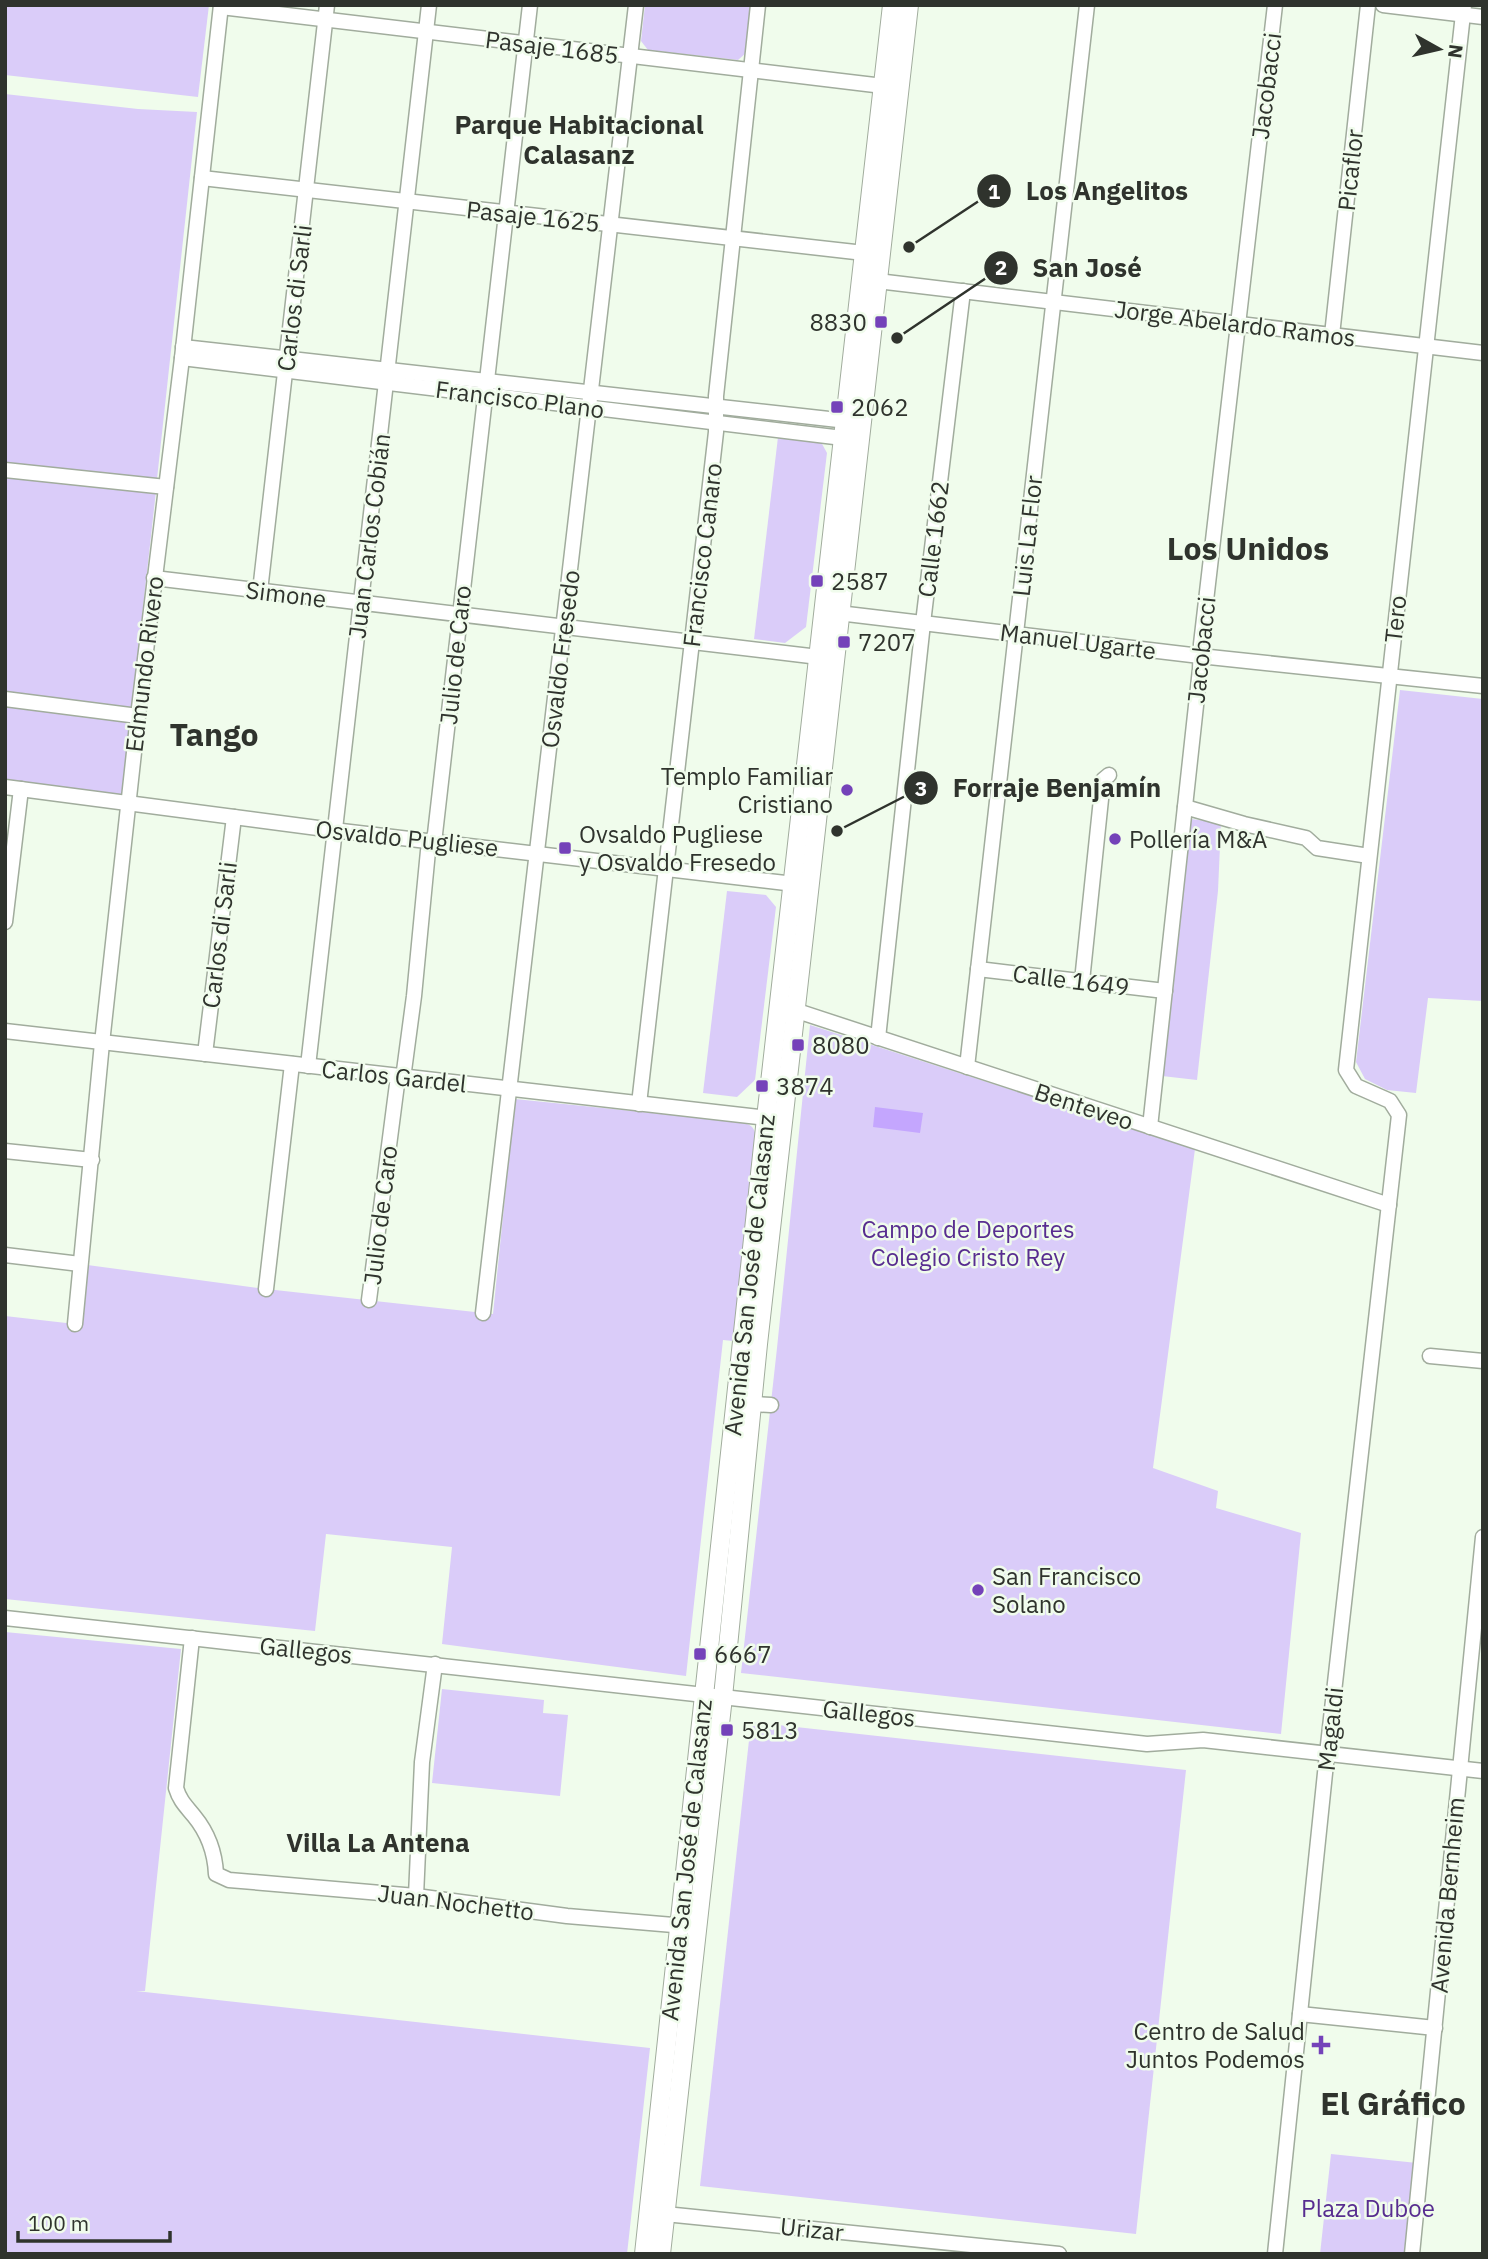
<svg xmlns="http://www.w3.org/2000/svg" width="1488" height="2259" font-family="'IBM Plex Sans',sans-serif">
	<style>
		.green { fill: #daccf9 }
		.water { fill: #c4a6fe }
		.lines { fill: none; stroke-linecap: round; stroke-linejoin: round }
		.minor-casing { stroke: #a1ac9d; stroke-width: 17 }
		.major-casing { stroke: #a1ac9d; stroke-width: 20 }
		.minor { stroke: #fff; stroke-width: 14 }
		.major { stroke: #fff; stroke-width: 18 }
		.poi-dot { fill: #7442b9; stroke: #f0fcec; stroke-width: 2.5 }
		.labels { text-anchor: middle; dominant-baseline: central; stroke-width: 5; stroke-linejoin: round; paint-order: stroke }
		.street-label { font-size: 24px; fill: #2f332d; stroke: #f0fcec }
		.poi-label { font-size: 24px; fill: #2f332d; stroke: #f0fcec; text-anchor: start }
		.park-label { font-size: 24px; fill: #582d90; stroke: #f0fcec }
		.neighbourhood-label { font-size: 26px; font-weight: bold; fill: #2f332d; stroke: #f0fcec }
		.district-label { font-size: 32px; font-weight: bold; fill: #2f332d; stroke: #f0fcec }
		.leader { fill: none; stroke: #2f332d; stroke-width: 2.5 }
		.callout-dot { fill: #2f332d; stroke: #f0fcec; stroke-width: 2.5 }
		.mark-label { font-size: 21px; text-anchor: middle; font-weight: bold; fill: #fff }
		.callout-label { font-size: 26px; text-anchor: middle; font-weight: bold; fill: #2f332d; stroke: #f0fcec; stroke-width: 5; stroke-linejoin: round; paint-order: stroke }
	</style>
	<rect width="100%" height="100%" fill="#f0fcec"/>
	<g class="green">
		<path d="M5,5H209L198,97L5,75Z"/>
		<path d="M645,5H751L746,53L738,60L648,50L641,41Z"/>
		<path d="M5,94L138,109L197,112L157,479L5,463Z"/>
		<path d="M778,437L821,442L827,453L806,627L785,643L754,639Z"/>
		<path d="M5,473L156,491L132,706L128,709L5,693Z"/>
		<path d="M1400,690L1483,699V1001L1428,998L1416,1093L1387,1090L1365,1079L1356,1062Z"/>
		<path d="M5,703L128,721L130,723L124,793L120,795L5,781Z"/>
		<path d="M1191,819L1221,823L1218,891L1197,1080L1162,1076Z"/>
		<path d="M727,891L766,895L776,907L755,1080L737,1097L703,1093Z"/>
		<path d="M810,1025L1195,1149L1153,1468L1218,1491L1216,1508L1301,1533L1281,1734L741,1673L777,1348Z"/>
		<path d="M515,1099L740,1122C750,1124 754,1126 756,1136L733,1341L723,1340L686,1676L442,1644L452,1547L326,1534L315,1631L5,1599V1316L75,1324L80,1264L266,1289L493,1314Z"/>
		<path d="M5,1632L181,1649L145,1991H136L650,2048L627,2254H5Z"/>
		<path d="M442,1689L544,1700L543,1713L568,1715L560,1796L432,1783Z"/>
		<path d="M751,1722L1186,1770L1136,2234L700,2186Z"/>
		<path d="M1331,2154L1417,2163L1406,2254H1320Z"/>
	</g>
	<path class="water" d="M875,1107L923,1113L920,1133L873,1127Z"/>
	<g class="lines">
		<g class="minor-casing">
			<g id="minor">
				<path d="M1383,5L1483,17"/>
				<path d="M221,7L883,86"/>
				<path d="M202,178L864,253"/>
				<path d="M869,280L1483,353"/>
				<path d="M1332,335L1368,5"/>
				<path d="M183,347L856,422"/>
				<path d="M182,358L851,439"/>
				<path d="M5,470L166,487"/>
				<path d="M154,578L827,658"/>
				<path d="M260,591L327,5"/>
				<path d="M830,612L1200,656L1483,686"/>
				<path d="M5,699L138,716"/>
				<path d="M5,787L333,830L803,885"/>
				<path d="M1185,807L1244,824L1306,838L1317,848L1369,856"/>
				<path d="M5,922L21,789"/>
				<path d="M978,969L1165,991"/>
				<path d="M1082,981L1103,780L1109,775"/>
				<path d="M785,1007L1389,1205"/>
				<path d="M5,1031L776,1119"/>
				<path d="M878,1038L923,623L963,291"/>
				<path d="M205,1054L234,817"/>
				<path d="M308,1066L429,5"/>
				<path d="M967,1067L1087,5"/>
				<path d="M639,1104L716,432V396L758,5"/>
				<path d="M1150,1127L1200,669L1201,644L1275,5"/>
				<path d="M5,1151L92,1160"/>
				<path d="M5,1255L80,1264"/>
				<path d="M266,1289L292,1064"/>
				<path d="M369,1300L397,1084L404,1071L414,996L428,851L435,834L530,5"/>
				<path d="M483,1313L636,5"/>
				<path d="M75,1324L102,1043L138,716L182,358L221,5"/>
				<path d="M1430,1356L1483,1361"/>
				<path d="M752,1404L771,1405"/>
				<path d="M5,1618C386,1659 767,1702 1147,1744L1203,1740L1483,1771"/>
				<path d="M192,1638L176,1788C180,1801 186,1806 194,1816C208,1833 215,1853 216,1874L229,1880L416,1896L567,1916L697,1927"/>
				<path d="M416,1896L422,1762L435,1664"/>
				<path d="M1300,2014L1435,2028"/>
				<path d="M665,2214L1059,2254"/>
				<path d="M1275,2254L1327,1754L1399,1115L1390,1101L1356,1086L1346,1070L1464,5"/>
				<path d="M1412,2254L1483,1537"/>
			</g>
		</g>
		<g class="major-casing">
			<g id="major">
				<path d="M644,2254L766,1118L892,5"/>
				<path d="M661,2254L723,1697L758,1344L909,5"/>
			</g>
		</g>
		<use href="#minor" class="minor"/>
		<use href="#major" class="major"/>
	</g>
	<g class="poi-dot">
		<rect x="874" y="315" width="14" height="14" rx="3.5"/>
		<rect x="830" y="400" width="14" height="14" rx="3.5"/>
		<rect x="810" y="574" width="14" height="14" rx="3.5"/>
		<rect x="837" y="635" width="14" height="14" rx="3.5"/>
		<circle cx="847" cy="790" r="7"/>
		<circle cx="1115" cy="839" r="7"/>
		<rect x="558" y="841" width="14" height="14" rx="3.5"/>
		<rect x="791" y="1038" width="14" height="14" rx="3.5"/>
		<rect x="755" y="1079" width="14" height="14" rx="3.5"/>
		<circle cx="978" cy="1590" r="7"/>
		<rect x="693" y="1647" width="14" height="14" rx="3.5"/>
		<rect x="720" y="1723" width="14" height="14" rx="3.5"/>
		<path d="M1317.5 2034.5h7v7h7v7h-7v7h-7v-7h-7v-7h7z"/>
	</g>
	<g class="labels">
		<g class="street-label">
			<text transform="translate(552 47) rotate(7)">Pasaje 1685</text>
			<text transform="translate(1266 86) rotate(-83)">Jacobacci</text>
			<text transform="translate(1350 170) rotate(-84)">Picaflor</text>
			<text transform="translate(533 216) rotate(6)">Pasaje 1625</text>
			<text transform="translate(294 298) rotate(-83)">Carlos di Sarli</text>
			<text transform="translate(1235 323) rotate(7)">Jorge Abelardo Ramos</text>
			<text transform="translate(520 399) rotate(7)">Francisco Plano</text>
			<text transform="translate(369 536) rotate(-83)">Juan Carlos Cobián</text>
			<text transform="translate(1027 536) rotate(-84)">Luis La Flor</text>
			<text transform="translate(933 539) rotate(-83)">Calle 1662</text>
			<text transform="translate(702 555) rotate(-83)">Francisco Canaro</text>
			<text transform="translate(286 594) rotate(7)">Simone</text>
			<text transform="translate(1395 619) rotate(-84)">Tero</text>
			<text transform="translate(1078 641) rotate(7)">Manuel Ugarte</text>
			<text transform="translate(1201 650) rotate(-84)">Jacobacci</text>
			<text transform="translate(455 655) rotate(-84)">Julio de Caro</text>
			<text transform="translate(560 659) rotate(-83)">Osvaldo Fresedo</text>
			<text transform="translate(144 664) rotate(-83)">Edmundo Rivero</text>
			<text transform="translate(407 838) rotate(6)">Osvaldo Pugliese</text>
			<text transform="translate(219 935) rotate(-83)">Carlos di Sarli</text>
			<text transform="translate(1071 980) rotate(7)">Calle 1649</text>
			<text transform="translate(394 1076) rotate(6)">Carlos Gardel</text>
			<text transform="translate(1084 1106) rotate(18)">Benteveo</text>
			<text transform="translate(380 1215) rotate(-83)">Julio de Caro</text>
			<text transform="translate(749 1275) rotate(-84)">Avenida San José de Calasanz</text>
			<text transform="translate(306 1650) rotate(6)">Gallegos</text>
			<text transform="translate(869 1713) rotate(6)">Gallegos</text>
			<text transform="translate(1330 1729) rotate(-84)">Magaldi</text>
			<text transform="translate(686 1860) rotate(-84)">Avenida San José de Calasanz</text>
			<text transform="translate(1447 1895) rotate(-85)">Avenida Bernheim</text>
			<text transform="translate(456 1902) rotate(7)">Juan Nochetto</text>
			<text transform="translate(812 2229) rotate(6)">Urizar</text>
		</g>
		<g class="poi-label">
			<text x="867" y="322" text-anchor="end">8830</text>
			<text x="851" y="407">2062</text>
			<text x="831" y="581">2587</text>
			<text x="858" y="642">7207</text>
			<text x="833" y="776" text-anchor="end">Templo Familiar<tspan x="833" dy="28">Cristiano</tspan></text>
			<text x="579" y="834">Ovsaldo Pugliese<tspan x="579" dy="28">y Osvaldo Fresedo</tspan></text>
			<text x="1129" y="839">Pollería M&amp;A</text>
			<text x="812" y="1045">8080</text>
			<text x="776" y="1086">3874</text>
			<text x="992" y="1576">San Francisco<tspan x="992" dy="28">Solano</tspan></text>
			<text x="714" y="1654">6667</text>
			<text x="741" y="1730">5813</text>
			<text x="1305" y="2031" text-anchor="end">Centro de Salud<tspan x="1305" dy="28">Juntos Podemos</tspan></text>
		</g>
		<g class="park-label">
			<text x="968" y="1229">Campo de Deportes<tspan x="968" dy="28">Colegio Cristo Rey</tspan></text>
			<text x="1368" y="2208">Plaza Duboe</text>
		</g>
		<g class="neighbourhood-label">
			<text x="579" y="124">Parque Habitacional<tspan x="579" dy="30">Calasanz</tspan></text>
			<text x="378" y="1842">Villa La Antena</text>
		</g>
		<g class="district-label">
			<text x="1248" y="548">Los Unidos</text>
			<text x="214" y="734">Tango</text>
			<text x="1393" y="2103">El Gráfico</text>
		</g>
	</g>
	<path class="leader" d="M909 247L994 191M897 338L1001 268M837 831L921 788"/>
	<g class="callout-dot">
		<circle cx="909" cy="247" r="7"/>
		<circle cx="897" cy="338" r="7"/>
		<circle cx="837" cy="831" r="7"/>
		<circle cx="994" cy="191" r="18"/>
		<circle cx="1001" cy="268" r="18"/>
		<circle cx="921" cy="788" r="18"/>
	</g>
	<g class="mark-label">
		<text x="994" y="199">1</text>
		<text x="1001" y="275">2</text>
		<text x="921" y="796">3</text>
	</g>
	<g class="callout-label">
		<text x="1107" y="200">Los Angelitos</text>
		<text x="1087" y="277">San José</text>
		<text x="1057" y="797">Forraje Benjamín</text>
	</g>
	<rect width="1488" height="2259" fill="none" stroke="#2f332d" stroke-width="14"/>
	<g transform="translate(1439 49) rotate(98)" stroke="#f0fcec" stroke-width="5" paint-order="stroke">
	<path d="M0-5L12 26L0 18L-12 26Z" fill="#2f332d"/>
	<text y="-10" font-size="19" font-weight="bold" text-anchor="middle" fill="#2f332d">N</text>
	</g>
	<path d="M18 2231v10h152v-10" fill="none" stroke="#2f332d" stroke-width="3.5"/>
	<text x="28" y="2231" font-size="21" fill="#2f332d" stroke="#f0fcec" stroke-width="5" paint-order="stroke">100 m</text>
</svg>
